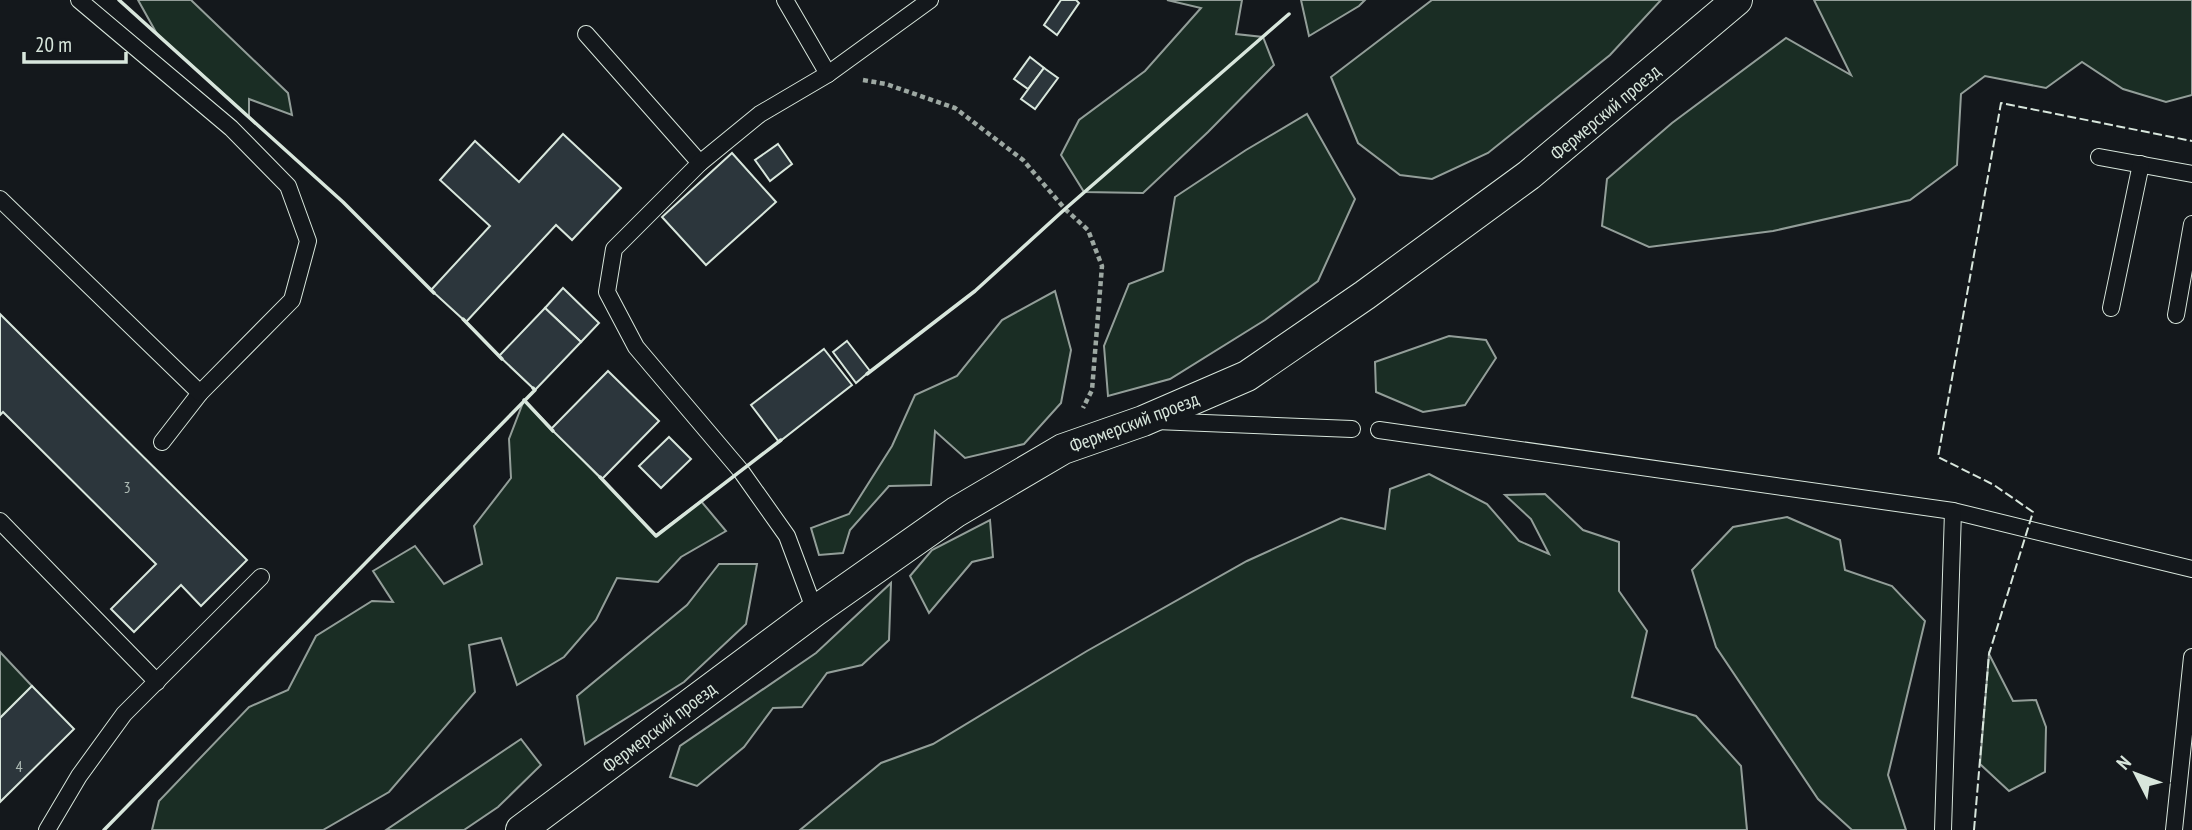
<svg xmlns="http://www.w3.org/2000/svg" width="2192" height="830" font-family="'PT Sans Narrow',sans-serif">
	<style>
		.green { fill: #1a2d24; stroke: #939e99; stroke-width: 2 }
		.building { fill: #2c363c; stroke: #d8e6dc; stroke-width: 2 }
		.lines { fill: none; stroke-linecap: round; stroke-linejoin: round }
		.service-casing { stroke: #d8e6dc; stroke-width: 18 }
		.minor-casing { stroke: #d8e6dc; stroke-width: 32 }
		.path { stroke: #9da8a2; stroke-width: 4.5; stroke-dasharray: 5 3.5; stroke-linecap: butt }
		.service { stroke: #14181c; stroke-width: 16 }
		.minor { stroke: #14181c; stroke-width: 30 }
		.fence { stroke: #d8e6dc; stroke-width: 2; stroke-dasharray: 9 3.5; stroke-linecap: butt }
		.wall { stroke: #d8e6dc; stroke-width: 3.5 }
		.labels { text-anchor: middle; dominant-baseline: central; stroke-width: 5; stroke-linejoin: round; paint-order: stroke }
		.number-label { font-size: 16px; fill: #adbab4 }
		.street-label { font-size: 19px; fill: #d8e6dc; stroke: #14181c }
	</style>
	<rect width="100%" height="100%" fill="#14181c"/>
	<g class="green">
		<path d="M138,0H191L288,93L292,115L249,99V117L157,34Z"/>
		<path d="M1167,0H1242L1236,34L1263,37L1274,65L1208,132L1143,193L1084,192L1061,155L1079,120L1145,71L1201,8Z"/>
		<path d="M1301,0H1365L1359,6L1309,36Z"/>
		<path d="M1432,0H1661L1610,55L1488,153L1432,179L1400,175L1358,143L1331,77Z"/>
		<path d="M1814,0H2192V95L2166,102L2123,89L2082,62L2046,88L1985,76L1961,94L1957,165L1910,200L1773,231L1649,247L1602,226L1607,179L1672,123L1786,38L1851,75Z"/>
		<path d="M1307,114L1355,199L1318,281L1265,320L1170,379L1108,396L1104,346L1129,284L1163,271L1175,197L1246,150Z"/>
		<path d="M1055,291L1071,350L1061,403L1024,444L965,458L935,431L931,485L889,486L850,530L843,553L819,555L811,528L849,514L892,446L915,395L957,376L1002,320Z"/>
		<path d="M1449,336L1486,340L1496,358L1465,405L1423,412L1376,392L1375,362Z"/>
		<path d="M524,400L656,535L701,501L726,531L681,557L658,582L617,578L596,620L564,657L517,685L501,638L469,645L475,692L389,792L323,830H152L159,801L249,707L288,690L316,636L372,601L393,602L373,571L415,546L444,584L482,564L474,526L511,478L509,439Z"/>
		<path d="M1429,474L1487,504L1519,541L1549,554L1531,519L1505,495L1545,494L1583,530L1619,542V591L1647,631L1632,697L1696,716L1741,766L1747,830H800L881,763L933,744L1087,651L1247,561L1341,518L1385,529L1390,489Z"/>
		<path d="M1787,517L1840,540L1845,570L1892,586L1925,621L1888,775L1906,830H1852L1818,799L1716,647L1692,570L1733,527Z"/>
		<path d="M990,520L993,557L972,562L929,613L910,576L932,550Z"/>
		<path d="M719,564H757L746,624L684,682L585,744L577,696L687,605Z"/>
		<path d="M891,583L889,640L862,665L827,673L802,707L773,708L744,747L697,786L670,777L680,746L816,653Z"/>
		<path d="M0,652L32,686L0,718Z"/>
		<path d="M1989,654L2013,701L2036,700L2046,727L2045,772L2009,791L1980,764Z"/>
		<path d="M521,739L541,765L498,807L464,830H386Z"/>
	</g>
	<g class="building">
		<path d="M1061,0H1076L1079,3L1057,35L1044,25Z"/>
		<path d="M1030,57L1044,68L1028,89L1014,79Z"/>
		<path d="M1044,68L1058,78L1035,109L1021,99Z"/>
		<path d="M563,134L621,188L572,240L556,225L466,322L431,290L490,226L440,180L475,141L519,182Z"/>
		<path d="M778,144L792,164L770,181L755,160Z"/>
		<path d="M732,153L776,202L706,265L662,217Z"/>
		<path d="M563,288L599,323L581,342L545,308Z"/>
		<path d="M545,308L581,342L535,390L499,356Z"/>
		<path d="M0,314L247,560L201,606L181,585L134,632L111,609L156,564L3,412L0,415Z"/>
		<path d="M847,341L870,371L856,383L833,352Z"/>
		<path d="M824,349L852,385L779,442L751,405Z"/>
		<path d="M608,371L659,421L602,479L551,429Z"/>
		<path d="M669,437L691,459L661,488L639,466Z"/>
		<path d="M32,686L74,729L0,802V718Z"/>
	</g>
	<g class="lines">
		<g class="service-casing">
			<g id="service">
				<path d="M79,0L231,128L288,186L308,241L292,300L200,393L162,442"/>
				<path d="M785,0L828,74"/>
				<path d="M586,34L700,163"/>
				<path d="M2099,157L2192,174"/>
				<path d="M0,199L200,393"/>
				<path d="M2111,308L2141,164"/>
				<path d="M2176,315L2192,224"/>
				<path d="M1156,421L1352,429"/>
				<path d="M1379,430L1953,511L2192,569"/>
				<path d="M0,521L157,682"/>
				<path d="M815,611L787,536L741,471L636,347L607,292L614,249L700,163L760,114L828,74L930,0"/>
				<path d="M47,830L79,776L124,714L261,577"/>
				<path d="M1943,830L1953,511"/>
				<path d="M2174,830L2192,657"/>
			</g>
		</g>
		<g class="minor-casing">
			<path id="minor" d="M521,830L815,611L956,512L1063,449L1143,421L1247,376L1365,295L1529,175L1737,0"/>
		</g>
		<path class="path" d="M863,80L886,84L955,108L1023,160L1065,209L1088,230L1102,266L1092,390L1083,408"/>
		<use href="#service" class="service"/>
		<use href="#minor" class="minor"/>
		<path class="fence" d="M1974,830L1989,654L2033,512L1994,485L1938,457L2001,103L2192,141"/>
		<g class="wall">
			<path d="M119,0L343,202L434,293"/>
			<path d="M463,319L502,359"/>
			<path d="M867,374L975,291L1065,209L1289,14"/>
			<path d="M524,400L553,431"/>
			<path d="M600,477L656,536L781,440"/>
			<path d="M104,830L535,390L533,388"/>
		</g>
	</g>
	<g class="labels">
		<g class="number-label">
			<text x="127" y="487">3</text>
			<text x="19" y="766">4</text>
		</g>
		<g class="street-label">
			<text transform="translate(1605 112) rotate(-40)">Фермерский проезд</text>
			<text transform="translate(1134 422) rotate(-21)">Фермерский проезд</text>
			<text transform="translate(659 727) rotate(-37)">Фермерский проезд</text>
		</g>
	</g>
	<g transform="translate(2136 774) rotate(312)" stroke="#14181c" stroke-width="5" paint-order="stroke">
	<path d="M0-5L12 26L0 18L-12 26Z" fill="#d8e6dc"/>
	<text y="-10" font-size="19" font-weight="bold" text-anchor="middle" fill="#d8e6dc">N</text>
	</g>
	<path d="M24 52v10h102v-10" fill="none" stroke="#d8e6dc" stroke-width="3.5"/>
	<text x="35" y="52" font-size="21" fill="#d8e6dc" stroke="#14181c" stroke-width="5" paint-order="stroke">20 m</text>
</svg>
